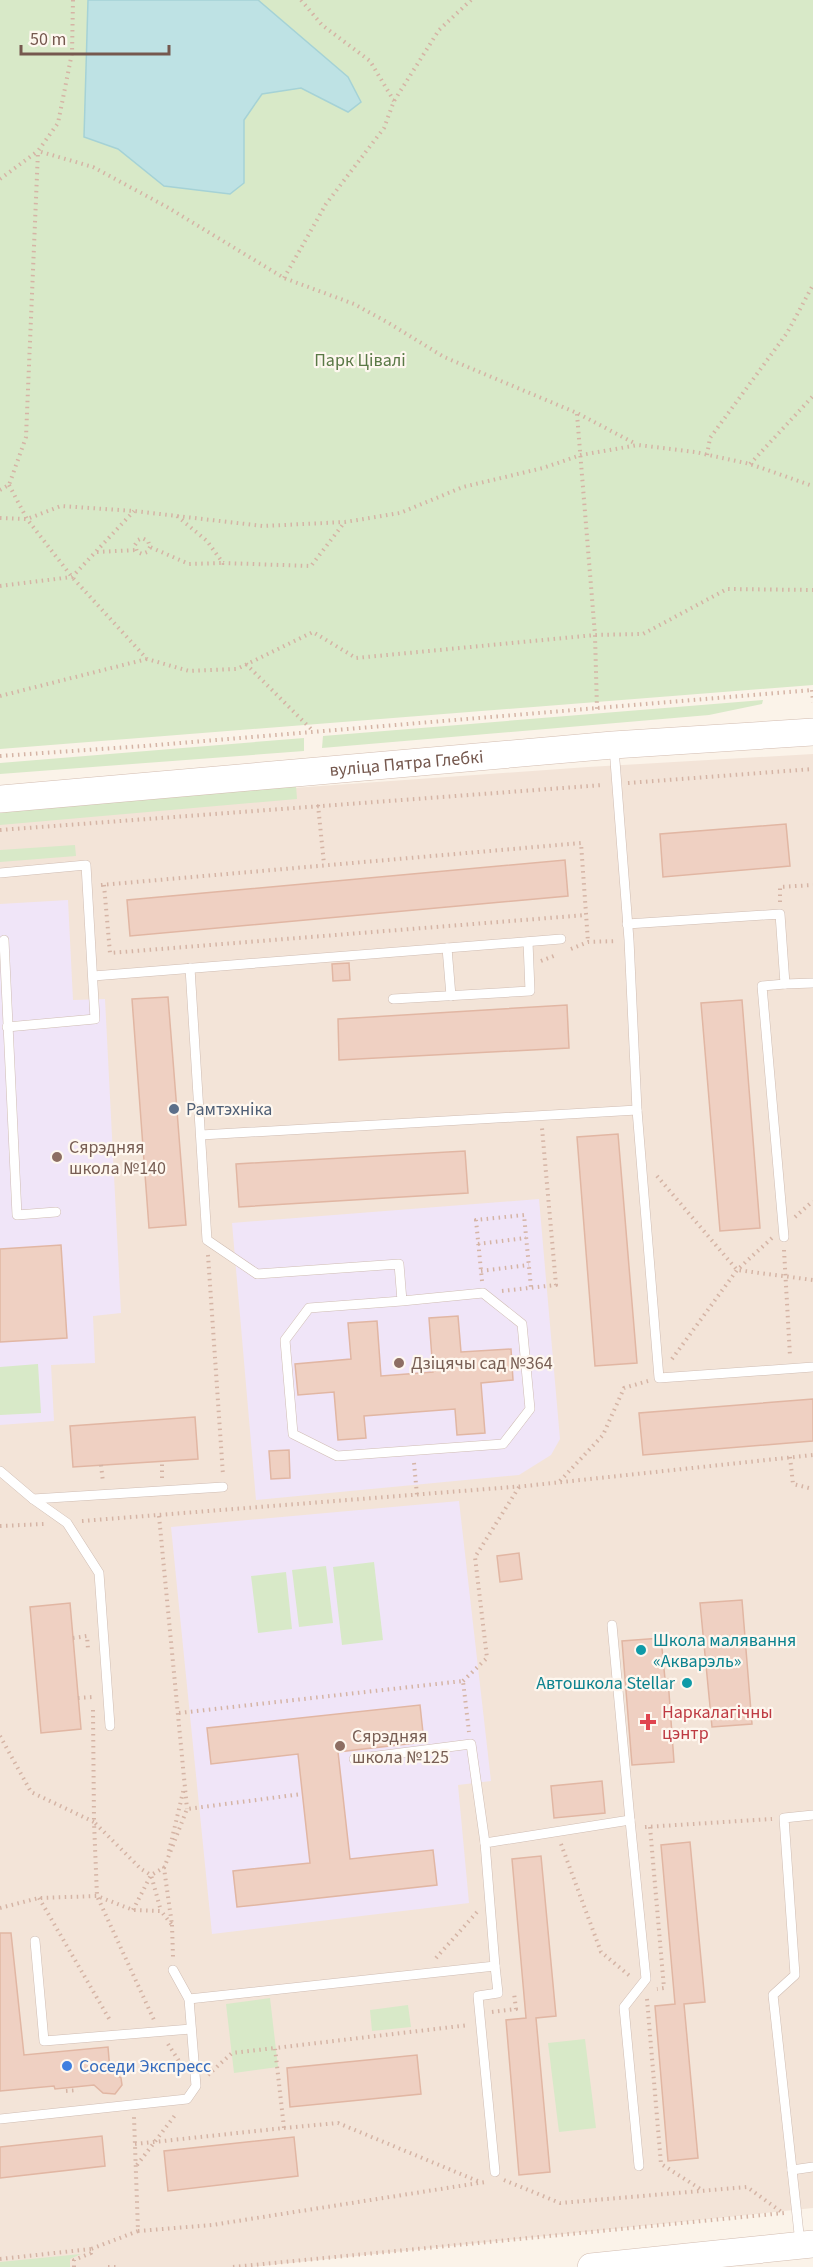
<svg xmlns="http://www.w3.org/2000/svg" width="813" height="2267" font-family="'Source Sans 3',sans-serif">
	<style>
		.residential { fill: #f3e4d8 }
		.education { fill: #f0e5f8 }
		.green { fill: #d8e9c8 }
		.water { fill: #bee2e4; stroke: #a5d2d6; stroke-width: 1.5 }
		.building { fill: #efd0c2; stroke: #e1b6a3; stroke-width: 1.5 }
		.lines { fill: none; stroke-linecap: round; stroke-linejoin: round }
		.lane-casing { stroke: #cfbcb2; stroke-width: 10 }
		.secondary-casing { stroke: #d2bcb0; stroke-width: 28 }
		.path { stroke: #d5b4a5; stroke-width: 4; stroke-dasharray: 1.5 4.5; stroke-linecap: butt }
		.lane { stroke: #fff; stroke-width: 9 }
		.secondary { stroke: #fff; stroke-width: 27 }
		.service-dot { fill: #5c6f8a; stroke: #fef7ef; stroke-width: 2 }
		.education-dot { fill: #8d6e63; stroke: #fef7ef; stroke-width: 2 }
		.culture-dot { fill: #0f9aa8; stroke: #fef7ef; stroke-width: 2 }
		.health-dot { fill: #e0444e; stroke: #fef7ef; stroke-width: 2 }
		.shop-dot { fill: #3f7fe0; stroke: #fef7ef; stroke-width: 2 }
		.labels { text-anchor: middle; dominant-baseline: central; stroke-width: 4.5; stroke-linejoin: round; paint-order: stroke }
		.park-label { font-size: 18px; fill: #5a7946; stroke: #fef7ef }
		.street-label { font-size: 18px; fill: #75584e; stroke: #fef7ef }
		.service-label { font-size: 18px; fill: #4e5e75; stroke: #fef7ef; text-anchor: start }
		.education-label { font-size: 18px; fill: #785e54; stroke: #fef7ef; text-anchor: start }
		.culture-label { font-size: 18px; fill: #0d838f; stroke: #fef7ef; text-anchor: start }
		.health-label { font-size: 18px; fill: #be3a42; stroke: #fef7ef; text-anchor: start }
		.shop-label { font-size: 18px; fill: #366cbe; stroke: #fef7ef; text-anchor: start }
	</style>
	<rect width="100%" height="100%" fill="#fbf3e9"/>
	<path class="residential" d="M813,754V2208L252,2267H0V809L588,767Z"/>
	<g class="education">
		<path d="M68,900L73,1000L105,999L121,1313L93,1316L95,1363L51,1365L54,1421L0,1425V904Z"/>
		<path d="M539,1199L560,1439L551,1455L519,1475L256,1500L232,1223Z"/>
		<path d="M459,1501L491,1781L458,1785L469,1903L212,1934L171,1527Z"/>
	</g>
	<g class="green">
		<path d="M0,0H813V685L0,749Z"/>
		<path d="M763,700L762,704L709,715L322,748L323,736Z"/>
		<path d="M304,738V751L0,774V763Z"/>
		<path d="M296,785L297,799L0,825V810Z"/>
		<path d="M75,845L76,856L0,862V850Z"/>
		<path d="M38,1364L41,1413L0,1415V1367Z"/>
		<path d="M374,1562L383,1640L342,1645L333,1567Z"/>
		<path d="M326,1566L333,1623L299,1627L292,1570Z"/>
		<path d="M286,1572L292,1629L258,1633L251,1576Z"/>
		<path d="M270,1998L278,2067L234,2073L226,2004Z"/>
		<path d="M408,2005L411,2027L372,2031L370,2010Z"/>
		<path d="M585,2039L596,2128L559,2132L548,2043Z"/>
		<path d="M81,2254L70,2259V2267H0V2262Z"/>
	</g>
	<path class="water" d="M88,0H258L348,77L361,102L348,112L301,88L262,94L244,120V183L230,194L164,186L118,149L84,137Z"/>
	<g class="building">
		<path d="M786,824L790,866L663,877L660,834Z"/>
		<path d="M565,860L568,896L130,936L127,900Z"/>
		<path d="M349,963L350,980L333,981L332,964Z"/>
		<path d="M168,997L186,1225L149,1228L132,999Z"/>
		<path d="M742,1000L760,1228L720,1231L701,1003Z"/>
		<path d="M567,1005L569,1048L339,1060L338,1019Z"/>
		<path d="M618,1134L637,1363L595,1366L577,1137Z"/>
		<path d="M465,1151L468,1193L239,1207L236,1164Z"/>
		<path d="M61,1245L67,1338L0,1342V1249Z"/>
		<path d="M458,1316L461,1352L511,1349L513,1380L481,1383L485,1433L457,1435L455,1409L364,1416L366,1438L338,1440L334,1392L298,1395L295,1364L351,1359L348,1323L377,1321L381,1376L433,1372L429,1318Z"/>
		<path d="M813,1399V1441L643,1455L639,1413Z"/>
		<path d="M195,1417L198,1459L73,1467L70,1426Z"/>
		<path d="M289,1450L290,1478L271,1479L269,1451Z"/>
		<path d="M519,1553L522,1579L500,1582L497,1556Z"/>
		<path d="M742,1600L752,1724L712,1727L700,1603Z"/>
		<path d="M70,1603L81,1729L41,1733L30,1607Z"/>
		<path d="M661,1638L665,1679H668L674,1762L632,1765L622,1641Z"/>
		<path d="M420,1705L424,1742L338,1752L350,1859L433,1850L437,1885L237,1907L233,1871L310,1863L298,1754L211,1764L207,1728Z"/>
		<path d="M602,1781L605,1813L554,1818L551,1786Z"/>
		<path d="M690,1842L705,2002L684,2004L698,2158L668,2161L655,2006L675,2004L661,1845Z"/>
		<path d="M541,1856L556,2016L536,2018L550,2172L519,2175L506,2020L526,2018L512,1859Z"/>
		<path d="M0,1933H11L24,2055L108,2047L110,2071L116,2074L121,2078L122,2085L115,2094L103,2093L94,2085L55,2089L54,2086L0,2091Z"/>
		<path d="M417,2055L421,2094L290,2107L287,2068Z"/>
		<path d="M102,2136L105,2166L0,2178V2147Z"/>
		<path d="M294,2137L298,2176L168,2191L164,2151Z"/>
	</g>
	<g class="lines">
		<g class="lane-casing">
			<g id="lane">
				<path d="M614,748L629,940L637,1110L659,1378L813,1367"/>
				<path d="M0,873L86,865L95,1019L7,1027"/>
				<path d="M627,924L780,914L785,984L762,986L784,1237"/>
				<path d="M4,940L17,1215L56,1212"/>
				<path d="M447,948L451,996"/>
				<path d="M190,968L207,1240L257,1274L399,1264L402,1301L483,1293L522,1324L530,1409L503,1444L337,1456L293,1434L285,1340L309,1308L402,1301"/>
				<path d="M93,976L561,939"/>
				<path d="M785,984L813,983"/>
				<path d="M393,999L530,991L528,942"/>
				<path d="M201,1135L637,1110"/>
				<path d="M0,1471L33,1499L67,1523L99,1573L110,1726"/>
				<path d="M33,1499L223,1487"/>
				<path d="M612,1625L630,1820"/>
				<path d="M354,1759L471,1744L485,1843"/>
				<path d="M35,1941L44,2041L191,2029"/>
				<path d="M495,1966L498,1993L478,1996L495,2172"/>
				<path d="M189,1999L495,1966L485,1843L630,1820L646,1979L624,2007L639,2166"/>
				<path d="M0,2119L187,2099L196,2086L189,1999L173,1970"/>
				<path d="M792,2170L813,2167"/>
				<path d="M800,2243L773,1995L795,1975L784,1818L813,1815"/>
			</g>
		</g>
		<g class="secondary-casing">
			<g id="secondary">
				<path id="s1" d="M0,799L613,745L813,732"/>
				<path d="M591,2267L813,2244"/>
			</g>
		</g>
		<g class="path">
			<path d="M73,0L72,53L58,123L38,151L93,167L167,207L284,278L354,304L387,322L444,357L577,413L636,444"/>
			<path d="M301,0L322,25L370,61L394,101"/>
			<path d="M0,179L38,151"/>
			<path d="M284,278L326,204L384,128L394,101L439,30L471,0"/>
			<path d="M577,414L595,635L597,709"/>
			<path d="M707,455L710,438L787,333L813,285"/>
			<path d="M750,464L813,396"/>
			<path d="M9,485L27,519L72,577L147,659L189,671L237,669L313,632L356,658L595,635L643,634L727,589L813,590"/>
			<path d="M0,490L9,485L26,437L38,151"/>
			<path d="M177,516L207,541L223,563L311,566L344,523"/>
			<path d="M0,518L27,519L61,506L134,511L263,526L345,522L400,513L463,487L543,468L581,455L638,445L695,452L750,464L813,486"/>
			<path d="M150,547L147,552L142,554L137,552L135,545L138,540L142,538L148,541L150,547L189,564L223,563"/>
			<path d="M97,552L136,550"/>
			<path d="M0,586L72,577L134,511"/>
			<path d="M246,664L313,731"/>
			<path d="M812,690L813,702"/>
			<path d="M0,696L147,659"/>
			<path d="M0,756L144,746L813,690"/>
			<path d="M628,783L813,769"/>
			<path d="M318,805L324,864"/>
			<path d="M0,830L603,785"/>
			<path d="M101,885L581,843L588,942"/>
			<path d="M104,885L110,953L586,915"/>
			<path d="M780,902V887L813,885"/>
			<path d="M571,949L588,942L617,941"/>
			<path d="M541,961L556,955"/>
			<path d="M657,1176L737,1270L813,1280"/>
			<path d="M795,1217L813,1201"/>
			<path d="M478,1244L526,1238"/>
			<path d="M784,1250L790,1356"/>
			<path d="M208,1255L223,1475"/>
			<path d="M481,1271L529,1265"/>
			<path d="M482,1281L476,1220L524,1215L531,1288"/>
			<path d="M502,1291L556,1285L542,1128"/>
			<path d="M672,1359L737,1270L772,1238"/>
			<path d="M790,1457L793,1484L813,1489"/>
			<path d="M414,1463L417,1495"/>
			<path d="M101,1465L103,1482"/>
			<path d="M162,1478V1461"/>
			<path d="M560,1481L603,1435L624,1388L648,1381"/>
			<path d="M159,1516L187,1809"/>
			<path d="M82,1521L525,1486L813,1455"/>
			<path d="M0,1526L44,1524"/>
			<path d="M73,1638L87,1636L88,1649"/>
			<path d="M463,1681L487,1658L475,1557L519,1487"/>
			<path d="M78,1698L93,1697"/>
			<path d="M93,1710L94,1822L141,1869L151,1875L161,1911"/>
			<path d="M179,1713L463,1681L469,1732"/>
			<path d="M0,1736L31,1792L94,1822L97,1896L154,2020"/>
			<path d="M645,1827L772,1819"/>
			<path d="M650,1827L664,1988L657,1989"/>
			<path d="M561,1844L601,1952L631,1977"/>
			<path d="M169,1851L184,1788"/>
			<path d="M39,1898L111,2022"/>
			<path d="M0,1908L39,1898L97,1896L133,1910L161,1911L172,1925L164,1868L187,1809L302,1794"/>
			<path d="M133,1910L151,1875L165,1867"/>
			<path d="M172,1925L173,1957"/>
			<path d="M436,1958L477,1912"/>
			<path d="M647,1999L661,2164L702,2190"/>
			<path d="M492,2012L516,2009L514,1993"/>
			<path d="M168,2044L179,2061"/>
			<path d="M208,2075L232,2053L275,2048"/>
			<path d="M66,2091L78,2090"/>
			<path d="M284,2128L338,2123L480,2182"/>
			<path d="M135,2144L284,2128L275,2048L469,2025"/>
			<path d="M137,2165L176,2114"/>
			<path d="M504,2180L560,2203L747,2187L783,2213"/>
			<path d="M138,2231L212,2225L485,2182"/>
			<path d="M0,2259L91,2249"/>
			<path d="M74,2267V2260L91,2253V2249L138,2231L134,2117"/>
			<path d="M108,2267H120"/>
			<path d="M233,2267L784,2213"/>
		</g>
		<use href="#lane" class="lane"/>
		<use href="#secondary" class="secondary"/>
	</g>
	<circle class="service-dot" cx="174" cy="1109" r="6"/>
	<g class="education-dot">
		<circle cx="57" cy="1157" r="6"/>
		<circle cx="399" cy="1363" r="6"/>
		<circle cx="340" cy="1746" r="6"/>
	</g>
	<g class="culture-dot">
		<circle cx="641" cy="1650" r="6"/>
		<circle cx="687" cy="1683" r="6"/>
	</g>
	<path class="health-dot" d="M645 1713h6v6h6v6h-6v6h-6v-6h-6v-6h6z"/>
	<circle class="shop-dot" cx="67" cy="2066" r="6"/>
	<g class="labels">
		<g class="park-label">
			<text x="360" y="360">Парк Цівалі</text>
		</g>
		<g class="street-label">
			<text stroke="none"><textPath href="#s1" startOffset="408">вуліца Пятра Глебкі</textPath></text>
		</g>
		<g class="service-label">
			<text x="186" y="1109">Рамтэхніка</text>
		</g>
		<g class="education-label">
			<text x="69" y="1147">Сярэдняя<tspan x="69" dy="21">школа №140</tspan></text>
			<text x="411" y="1363">Дзіцячы сад №364</text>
			<text x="352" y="1736">Сярэдняя<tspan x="352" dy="21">школа №125</tspan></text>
		</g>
		<g class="culture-label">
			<text x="653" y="1640">Школа малявання<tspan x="653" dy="21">«Акварэль»</tspan></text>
			<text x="675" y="1683" text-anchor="end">Автошкола Stellar</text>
		</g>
		<g class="health-label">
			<text x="662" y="1712">Наркалагічны<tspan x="662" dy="21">цэнтр</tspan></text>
		</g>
		<g class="shop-label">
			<text x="79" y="2066">Соседи Экспресс</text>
		</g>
	</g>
	<path d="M21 45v9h148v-9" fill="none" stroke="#75584e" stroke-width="3"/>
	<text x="30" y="45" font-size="18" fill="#75584e" stroke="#fef7ef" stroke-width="4.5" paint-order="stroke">50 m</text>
</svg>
